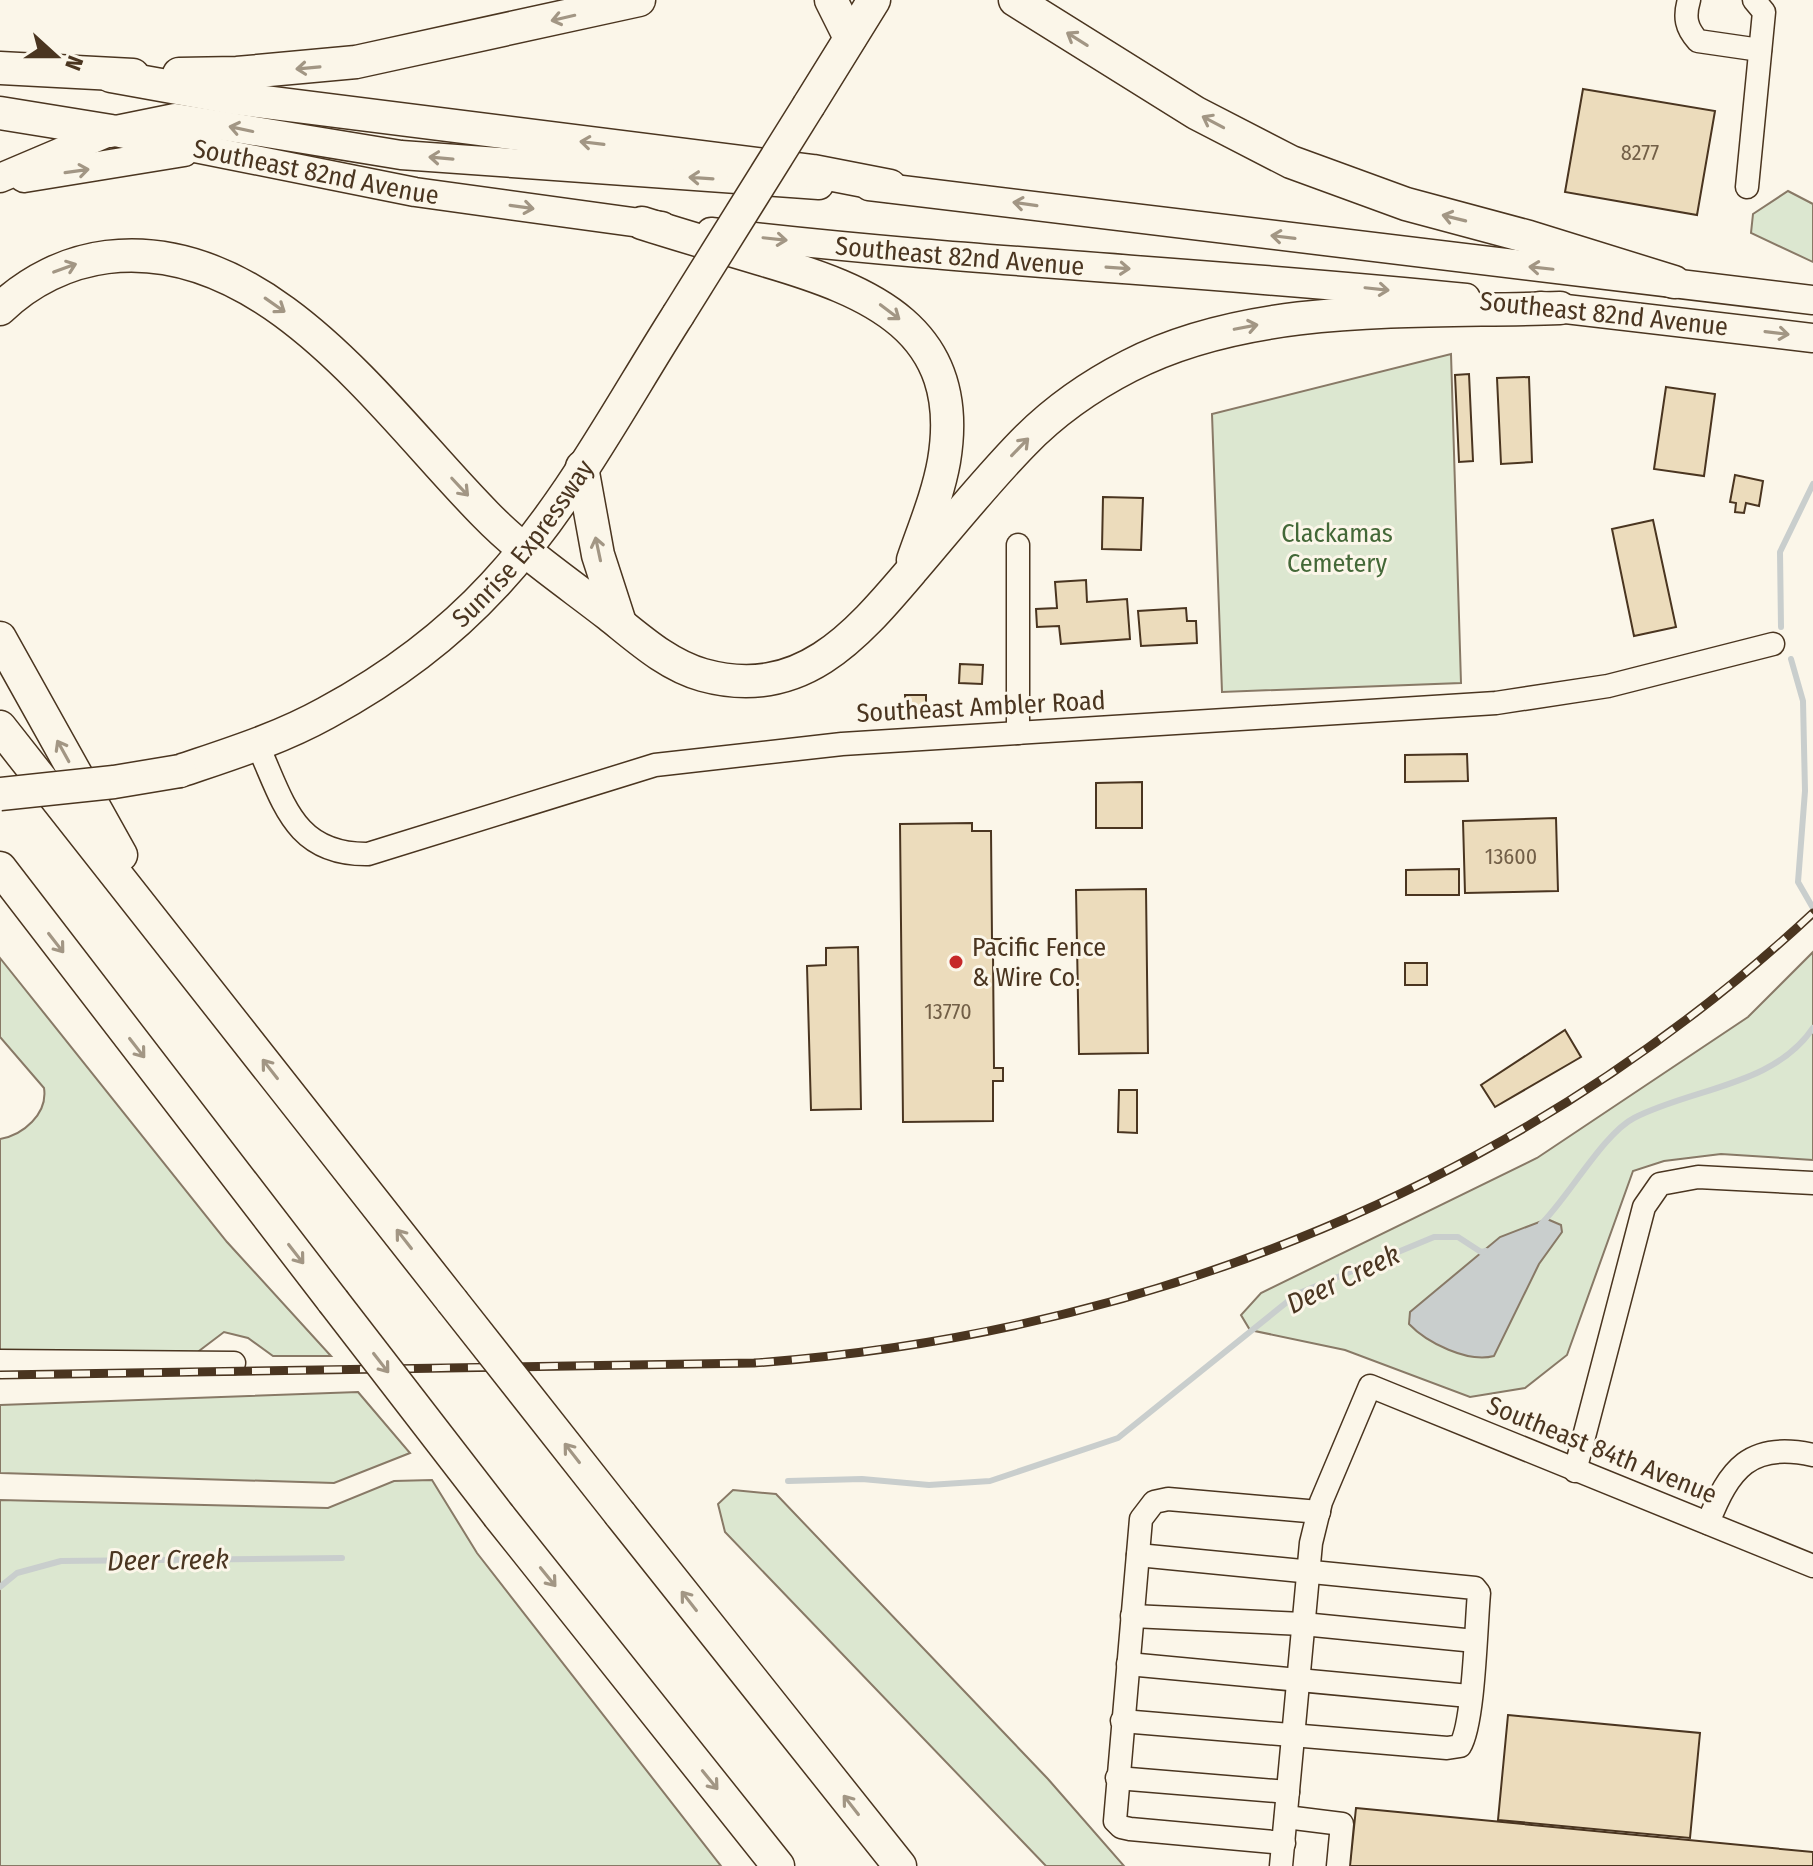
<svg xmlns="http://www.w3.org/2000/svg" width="1813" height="1866" font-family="'Fira Sans Condensed',sans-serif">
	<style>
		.green { fill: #dce7d0; stroke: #887966; stroke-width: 2 }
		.water { fill: #c9cecd; stroke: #887966; stroke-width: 2 }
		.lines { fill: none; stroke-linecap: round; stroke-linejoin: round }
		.stream { stroke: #c9cecd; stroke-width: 6 }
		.building { fill: #ecdcbc; stroke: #4a3520; stroke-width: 2 }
		.minor-casing { stroke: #4a3520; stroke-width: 25 }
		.major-casing { stroke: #4a3520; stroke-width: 31 }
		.highway-casing { stroke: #4a3520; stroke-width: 35 }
		.minor { stroke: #fbf6e9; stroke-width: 22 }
		.major { stroke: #fbf6e9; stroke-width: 28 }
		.highway { stroke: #fbf6e9; stroke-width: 32 }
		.rail-casing { stroke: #4a3520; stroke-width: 9 }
		.rail { stroke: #fbf6e9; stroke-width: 6; stroke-dasharray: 18; stroke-linecap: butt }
		.highway-bridge-casing { stroke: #4a3520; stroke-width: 35; stroke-linecap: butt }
		.highway-bridge { stroke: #fbf6e9; stroke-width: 32 }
		.oneway { stroke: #a29684 }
		.poi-dot { fill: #c62828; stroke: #fbf6e9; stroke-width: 3 }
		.labels { text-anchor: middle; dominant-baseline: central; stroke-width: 6; stroke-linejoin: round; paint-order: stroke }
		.number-label { font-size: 22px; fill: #725f47 }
		.street-label { font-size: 26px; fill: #4a3520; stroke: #fbf6e9 }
		.park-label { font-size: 26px; fill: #436837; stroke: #fbf6e9 }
		.poi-label { font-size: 26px; fill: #4a3520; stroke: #fbf6e9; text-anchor: start }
		.water-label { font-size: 28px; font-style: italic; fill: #4a3520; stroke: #fbf6e9 }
	</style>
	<rect width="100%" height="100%" fill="#fbf6e9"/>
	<g class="green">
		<path d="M1788,191L1813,204V262L1751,233L1753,214Z"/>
		<path d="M1451,354L1461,683L1222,692L1212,414Z"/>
		<path d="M1813,952V1160L1721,1154L1664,1161L1633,1171L1567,1355L1525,1388L1470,1397L1345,1350L1250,1330L1241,1315L1261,1293L1537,1158L1748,1017Z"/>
		<path d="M0,958L227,1242L331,1356H273L248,1338L224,1332L191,1357L0,1358V1139C23,1135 48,1114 44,1088L0,1037Z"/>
		<path d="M358,1392L410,1453L334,1483L0,1473V1405Z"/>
		<path d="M432,1480L477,1553L721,1866H0V1500L328,1508L394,1481Z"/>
		<path d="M733,1490L776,1494L1048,1779L1124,1866H1046L725,1532L718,1504Z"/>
	</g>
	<path class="water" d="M1547,1219L1561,1225L1562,1232L1539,1264L1494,1356C1468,1363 1427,1343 1409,1324L1410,1312L1500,1237Z"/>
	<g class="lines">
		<g class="stream">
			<path d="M1781,627L1780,552L1813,484"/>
			<path d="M1791,659L1803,701L1805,791L1798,882L1813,908"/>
			<path d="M1541,1224C1567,1199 1604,1133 1634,1118C1692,1088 1774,1086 1813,1028"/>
			<path d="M788,1481L862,1479L929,1485L990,1481L1118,1438L1297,1294L1434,1237H1458L1481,1252L1486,1251"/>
			<path d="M0,1587L17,1573L61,1561L342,1558"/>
		</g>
	</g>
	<g class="building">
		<path d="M1583,89L1715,111L1697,215L1565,192Z"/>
		<path d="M1469,374L1473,461L1459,462L1455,375Z"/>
		<path d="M1529,377L1532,462L1501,464L1497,378Z"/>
		<path d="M1666,387L1715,394L1704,476L1654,469Z"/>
		<path d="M1735,475L1763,481L1759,506L1746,503L1744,513L1735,512L1736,503L1730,502Z"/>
		<path d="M1103,497L1143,498L1141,550L1102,549Z"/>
		<path d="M1653,520L1676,627L1634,636L1612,529Z"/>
		<path d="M1086,580L1087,602L1127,599L1130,639L1061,644L1059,626L1037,627L1036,609L1057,608L1055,582Z"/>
		<path d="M1186,608L1187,621H1196L1197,643L1141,646L1138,611Z"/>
		<path d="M960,664L983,665L982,684L959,683Z"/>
		<path d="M905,695H926V714L906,715Z"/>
		<path d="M1467,754L1468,781L1405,782V755Z"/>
		<path d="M1142,782V828H1096V783Z"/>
		<path d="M1556,818L1558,891L1465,893L1463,821Z"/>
		<path d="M972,823V831H991L992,939H1001V953H993L994,1068H1003V1081H993V1121L903,1122L900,824Z"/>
		<path d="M1459,869V895H1406V870Z"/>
		<path d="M1146,889L1148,1053L1079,1054L1076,890Z"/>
		<path d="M858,947L861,1109L811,1110L807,966L826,965V948Z"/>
		<rect x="1405" y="963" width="22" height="22"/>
		<path d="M1565,1030L1581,1057L1495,1107L1481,1085Z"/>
		<path d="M1119,1090H1137V1133L1118,1132Z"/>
		<path d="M1508,1715L1700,1733L1690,1838L1498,1820Z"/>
		<path d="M1356,1808L1813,1852V1866H1350Z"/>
	</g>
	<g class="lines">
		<g class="minor-casing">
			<g id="minor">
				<path d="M1689,0C1684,17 1686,28 1698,41L1760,50"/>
				<path d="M1747,187L1764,12L1754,0"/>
				<path d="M1018,545V733"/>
				<path d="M258,746C284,803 294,855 368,854L655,765L842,744L1496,703L1608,686L1773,644"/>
				<path d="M0,1361L234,1363"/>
				<path d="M1575,1471L1644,1207L1660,1184L1698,1177L1813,1183"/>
				<path d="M1708,1523C1729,1469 1750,1441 1813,1455"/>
				<path d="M1132,1616L1303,1624L1475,1641"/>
				<path d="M1128,1664L1469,1696"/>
				<path d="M1122,1721L1447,1748L1460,1746C1474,1724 1476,1625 1479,1593L1475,1588L1138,1555"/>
				<path d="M1117,1778L1288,1792"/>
				<path d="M1286,1817L1342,1824L1338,1866"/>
				<path d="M1284,1843L1130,1829L1121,1827L1115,1821L1141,1519L1154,1502L1168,1499L1319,1512"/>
				<path d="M1281,1866L1311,1543L1321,1502L1370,1386L1813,1566"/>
			</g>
		</g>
		<g class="major-casing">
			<g id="major">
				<path id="s1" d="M120,133L415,192L662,226"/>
				<path d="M0,178L111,131L175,118L401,155L819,185"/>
				<path d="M24,178L184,152"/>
				<path d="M869,186L1813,300"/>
				<path id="s2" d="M711,232C962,262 1215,272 1466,298"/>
				<path d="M1540,306L1813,338"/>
			</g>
		</g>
		<g class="highway-casing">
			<g id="highway">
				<path d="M831,0L850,38"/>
				<path d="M1015,0L1196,113L1291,162L1406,204L1529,237L1674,282"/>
				<path d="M0,68L133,75"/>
				<path d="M179,74L237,73L356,62L639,0"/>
				<path d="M111,76L233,98L813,171L890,186"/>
				<path d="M809,105L874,0"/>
				<path d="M0,113L111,131"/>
				<path d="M642,223C683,236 724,248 764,260C870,291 966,329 944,461C938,495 924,528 913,560"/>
				<path d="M0,309C29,281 67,262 107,257C269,237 386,414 486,515C522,552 568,583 609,615C638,638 667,665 703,675C801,702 856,636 913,569C949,527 984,483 1023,443C1053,412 1090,386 1129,366C1255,301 1421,313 1560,308"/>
				<path d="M582,467L598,555L620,623"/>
				<path d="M0,638L121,855"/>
				<path d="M0,727L452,1301"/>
				<path id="s3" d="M180,771C230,754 279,739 326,713C387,680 447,636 494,585C568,506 620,406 678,315"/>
				<path d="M0,868L333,1301"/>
				<path d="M620,1514L900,1866"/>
				<path d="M499,1516L778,1866"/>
			</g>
		</g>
		<use href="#minor" class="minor"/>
		<use href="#major" class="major"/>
		<use href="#highway" class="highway"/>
		<g class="rail-casing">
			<path id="rail" d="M0,1375L754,1363C1148,1334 1522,1184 1813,913"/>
		</g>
		<use href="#rail" class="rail"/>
		<g class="highway-bridge-casing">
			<g id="highway-bridge">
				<path d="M678,315L809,105"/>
				<path d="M0,794L114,782L180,771"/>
				<path d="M333,1301L499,1516"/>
				<path d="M452,1301L620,1514"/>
			</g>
		</g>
		<use href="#highway-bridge" class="highway-bridge"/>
	</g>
	<defs><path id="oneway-shaft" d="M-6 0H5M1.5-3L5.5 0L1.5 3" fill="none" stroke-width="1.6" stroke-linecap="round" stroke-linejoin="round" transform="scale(2)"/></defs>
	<g class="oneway">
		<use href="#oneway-shaft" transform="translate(563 18) rotate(167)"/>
		<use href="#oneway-shaft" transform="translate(1077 39) rotate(-148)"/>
		<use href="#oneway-shaft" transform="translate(308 68) rotate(175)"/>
		<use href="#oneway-shaft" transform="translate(1213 122) rotate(-152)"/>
		<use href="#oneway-shaft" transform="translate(241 129) rotate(-168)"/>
		<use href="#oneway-shaft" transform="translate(592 143) rotate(-173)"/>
		<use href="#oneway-shaft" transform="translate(441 158) rotate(-175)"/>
		<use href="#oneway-shaft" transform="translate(77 171) rotate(-8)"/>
		<use href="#oneway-shaft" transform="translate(701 178) rotate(-176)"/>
		<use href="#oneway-shaft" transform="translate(1025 204) rotate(-172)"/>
		<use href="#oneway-shaft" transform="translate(522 207) rotate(8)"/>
		<use href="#oneway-shaft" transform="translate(1454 218) rotate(-166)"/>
		<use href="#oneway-shaft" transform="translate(1283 237) rotate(-173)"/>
		<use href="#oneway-shaft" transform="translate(775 239) rotate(6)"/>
		<use href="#oneway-shaft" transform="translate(65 268) rotate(-20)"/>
		<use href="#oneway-shaft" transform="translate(1118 268) rotate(4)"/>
		<use href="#oneway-shaft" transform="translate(1541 268) rotate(-174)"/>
		<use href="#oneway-shaft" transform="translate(1377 289) rotate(6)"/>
		<use href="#oneway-shaft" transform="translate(275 305) rotate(35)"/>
		<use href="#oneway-shaft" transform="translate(890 312) rotate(37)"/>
		<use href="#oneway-shaft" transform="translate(1246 327) rotate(-11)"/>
		<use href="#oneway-shaft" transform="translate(1777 333) rotate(7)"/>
		<use href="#oneway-shaft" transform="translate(1020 447) rotate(-46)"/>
		<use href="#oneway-shaft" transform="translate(460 487) rotate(47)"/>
		<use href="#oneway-shaft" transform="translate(598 549) rotate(-102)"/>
		<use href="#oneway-shaft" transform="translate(63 751) rotate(-119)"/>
		<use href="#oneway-shaft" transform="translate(56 943) rotate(52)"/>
		<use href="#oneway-shaft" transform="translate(137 1048) rotate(52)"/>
		<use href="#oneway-shaft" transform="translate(270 1069) rotate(-128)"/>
		<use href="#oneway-shaft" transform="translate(404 1239) rotate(-128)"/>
		<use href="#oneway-shaft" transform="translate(296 1254) rotate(52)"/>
		<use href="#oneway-shaft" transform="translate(381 1363) rotate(52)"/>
		<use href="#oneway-shaft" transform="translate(572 1453) rotate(-128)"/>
		<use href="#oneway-shaft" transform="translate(548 1577) rotate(51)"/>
		<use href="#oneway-shaft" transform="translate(689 1601) rotate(-128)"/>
		<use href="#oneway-shaft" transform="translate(710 1780) rotate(51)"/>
		<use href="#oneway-shaft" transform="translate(851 1805) rotate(-128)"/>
	</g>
	<circle class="poi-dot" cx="956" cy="962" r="8"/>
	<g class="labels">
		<g class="number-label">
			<text x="1640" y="152">8277</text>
			<text x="1511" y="856">13600</text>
			<text x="948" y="1011">13770</text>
		</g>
		<g class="street-label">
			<text stroke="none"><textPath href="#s1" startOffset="200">Southeast 82nd Avenue</textPath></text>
			<text stroke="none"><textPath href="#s2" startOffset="250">Southeast 82nd Avenue</textPath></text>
			<text transform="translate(1604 314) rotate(6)">Southeast 82nd Avenue</text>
			<text stroke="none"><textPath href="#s3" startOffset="420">Sunrise Expressway</textPath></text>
			<text transform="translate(981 707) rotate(-3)">Southeast Ambler Road</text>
			<text transform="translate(1602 1450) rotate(22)">Southeast 84th Avenue</text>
		</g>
		<g class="park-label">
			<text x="1337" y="533">Clackamas<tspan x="1337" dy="30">Cemetery</tspan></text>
		</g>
		<g class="poi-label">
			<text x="972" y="947">Pacific Fence<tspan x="972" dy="30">&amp; Wire Co.</tspan></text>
		</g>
		<g class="water-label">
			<text transform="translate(1343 1279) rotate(-26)">Deer Creek</text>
			<text transform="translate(168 1560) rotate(-1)">Deer Creek</text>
		</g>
	</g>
	<g transform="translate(56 56) rotate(111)" stroke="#fbf6e9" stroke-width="6" paint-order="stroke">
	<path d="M0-6L14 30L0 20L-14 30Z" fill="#4a3520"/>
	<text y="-12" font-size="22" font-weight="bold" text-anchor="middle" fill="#4a3520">N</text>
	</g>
</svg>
